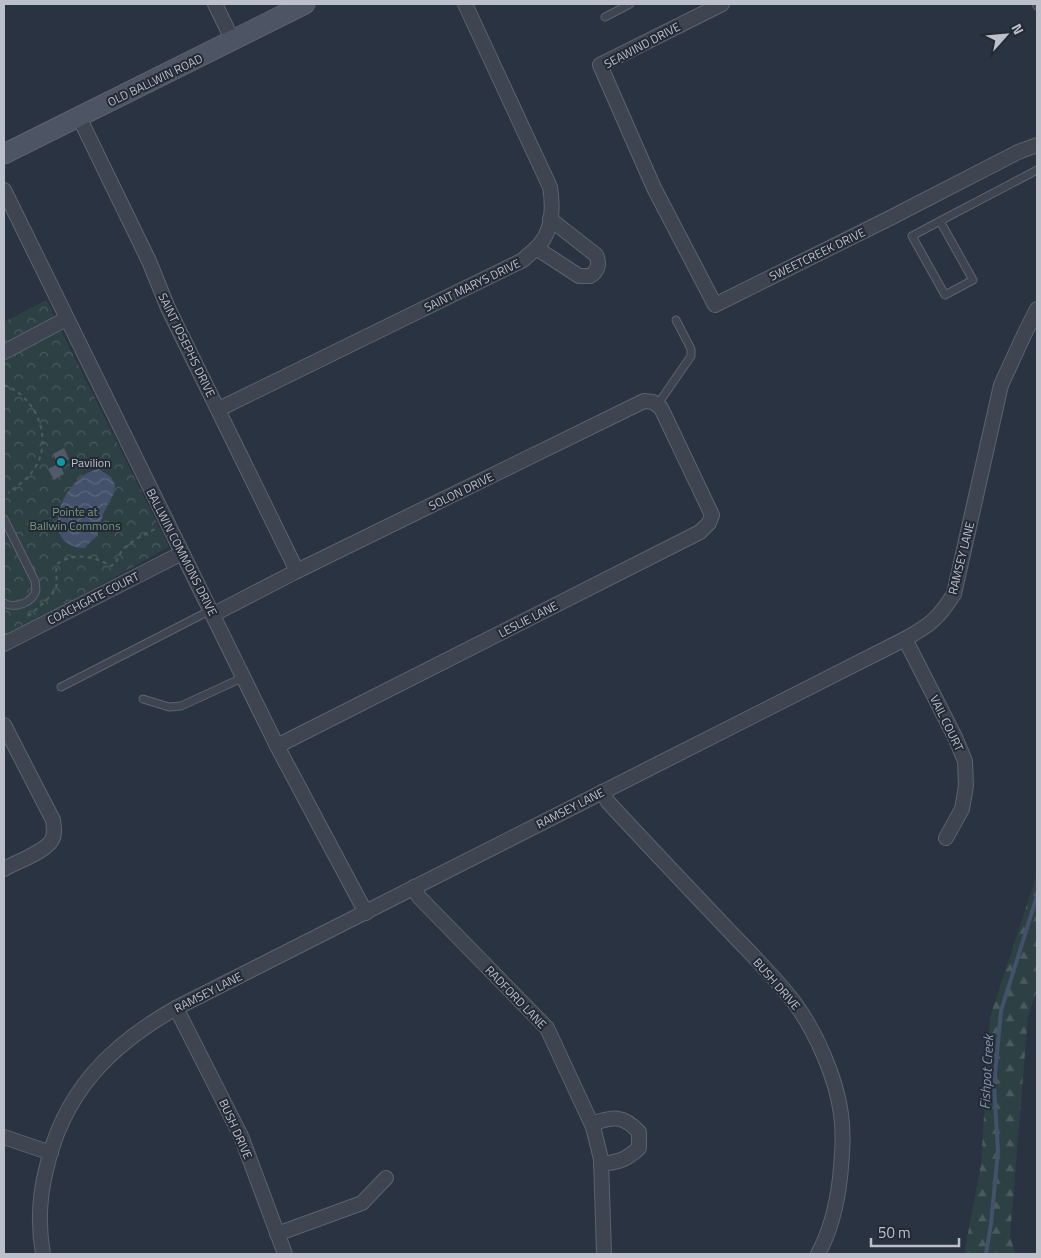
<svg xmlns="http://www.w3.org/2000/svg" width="1041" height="1258" font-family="'Titillium Web',sans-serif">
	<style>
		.forest { fill: url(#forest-firs) }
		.park { fill: url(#park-crowns) }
		.water { fill: url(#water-waves) }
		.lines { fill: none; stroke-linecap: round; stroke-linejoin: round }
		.stream { stroke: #44516a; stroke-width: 4 }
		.building { fill: #515a69 }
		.lane-casing { stroke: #5c636e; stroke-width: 9 }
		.street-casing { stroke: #5c636e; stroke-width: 16 }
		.secondary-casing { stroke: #5c636e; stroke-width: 21 }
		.path { stroke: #4c5d61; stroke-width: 2; stroke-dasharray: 4 4; stroke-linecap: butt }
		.lane { stroke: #3e4551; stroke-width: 7 }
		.street { stroke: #3e4551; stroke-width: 14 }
		.secondary { stroke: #4d5463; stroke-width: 19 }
		.culture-dot { fill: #0f9aa8; stroke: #232a36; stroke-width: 2 }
		.labels { text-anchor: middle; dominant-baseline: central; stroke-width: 4; stroke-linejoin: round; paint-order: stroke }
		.street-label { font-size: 12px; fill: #bbc0cb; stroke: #232a36 }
		.poi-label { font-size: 12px; fill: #bbc0cb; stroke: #232a36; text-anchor: start }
		.park-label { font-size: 12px; fill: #75997f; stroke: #232a36 }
		.water-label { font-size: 14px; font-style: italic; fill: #8695af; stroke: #232a36 }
	</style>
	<defs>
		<pattern id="forest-firs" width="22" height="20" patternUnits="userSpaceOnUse" patternTransform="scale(1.25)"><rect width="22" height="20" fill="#2d4043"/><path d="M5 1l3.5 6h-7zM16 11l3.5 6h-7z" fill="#4a5a5d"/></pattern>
		<pattern id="park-crowns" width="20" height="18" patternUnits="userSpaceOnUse" patternTransform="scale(1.25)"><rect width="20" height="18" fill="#2d4043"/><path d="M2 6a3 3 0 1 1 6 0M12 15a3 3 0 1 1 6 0" fill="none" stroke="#4a5a5d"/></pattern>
		<pattern id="water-waves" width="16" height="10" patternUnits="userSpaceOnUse" patternTransform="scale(1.25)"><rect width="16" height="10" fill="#44516a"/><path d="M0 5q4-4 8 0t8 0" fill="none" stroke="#5d687e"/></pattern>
	</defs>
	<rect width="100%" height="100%" fill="#2a3341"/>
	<path class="forest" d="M1037,874V990L1028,1017L1010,1237L1016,1254H964L981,1164L990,1017Z"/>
	<path class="park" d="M46,300L169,547L4,638V322Z"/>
	<path class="water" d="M99,469L111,477L115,485L114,493L103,514L97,536L84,548C34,545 64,474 99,469Z"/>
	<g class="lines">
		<path class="stream" d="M986,1254L991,1224L998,1151L994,1086L1001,1011L1037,896"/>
	</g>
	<path class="building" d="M64,448L69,459L60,464L64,474L54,480L48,469L58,464L53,454Z"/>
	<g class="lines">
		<g class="lane-casing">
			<g id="lane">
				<path d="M1036,4L1037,6"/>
				<path d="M605,17L630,4"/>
				<path d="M940,221L973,280L945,295L912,236Z"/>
				<path d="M940,221L1037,170"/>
				<path d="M658,404L691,356V349L676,320"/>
				<path d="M4,519L35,581C35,582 36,589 36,590C33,603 14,609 4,603"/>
				<path d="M61,687L211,610"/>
				<path d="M143,699L169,707L181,706L244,677"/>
			</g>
		</g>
		<g class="street-casing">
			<g id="street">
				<path d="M215,4L233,41"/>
				<path d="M722,4L600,65L654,188L715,305L892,217L1018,152L1037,145"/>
				<path d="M79,117L149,261L168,308L297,571"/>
				<path d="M4,190L277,746L366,913"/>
				<path d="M536,248L579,276H590C598,271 600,264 596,255L550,219"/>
				<path d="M4,352L66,319"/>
				<path d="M219,409L523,260C528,255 535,250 540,244C553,229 553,205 550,187L465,4"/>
				<path d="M214,614L297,571L644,401L653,402L661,408L712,515L709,523L700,532L277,746"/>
				<path d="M905,639L955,737L965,761L966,786L962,809L946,838"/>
				<path d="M4,644L182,553"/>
				<path d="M4,725L53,820C54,827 55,834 52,840C45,852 16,862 4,869"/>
				<path d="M602,792L608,802C644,841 681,880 717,918C743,946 771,972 794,1002C816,1032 836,1077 841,1114C844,1135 842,1157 840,1178C837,1204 830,1232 818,1254"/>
				<path d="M414,887L419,897L547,1028L593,1127L601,1159L604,1254"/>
				<path d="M176,1008L241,1136L285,1254"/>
				<path d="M592,1124C613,1116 623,1115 639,1132V1148C626,1160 619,1162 601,1164"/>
				<path d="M4,1137L51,1153"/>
				<path d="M277,1234L362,1203L386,1178"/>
				<path d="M43,1254C38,1226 39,1198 46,1170C63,1093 109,1046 176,1008L905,639C930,625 938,619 954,594L1001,385L1024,335L1037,309"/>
			</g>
		</g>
		<g class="secondary-casing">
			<path id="secondary" d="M4,154L305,4"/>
		</g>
		<g class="path">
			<path d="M4,385C38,397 55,443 32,472C25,481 16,487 8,493"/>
			<path d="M28,616C34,612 54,594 56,588C58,581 55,572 57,564C74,552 94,556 111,566L116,563C121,544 139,538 155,529"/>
		</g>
		<use href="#lane" class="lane"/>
		<use href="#street" class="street"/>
		<use href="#secondary" class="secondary"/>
	</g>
	<circle class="culture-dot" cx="61" cy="462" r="5"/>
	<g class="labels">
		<g class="street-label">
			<text transform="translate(642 45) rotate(-28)">SEAWIND DRIVE</text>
			<text transform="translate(155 80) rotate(-26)">OLD BALLWIN ROAD</text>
			<text transform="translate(817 254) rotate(-26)">SWEETCREEK DRIVE</text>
			<text transform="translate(472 285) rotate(-26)">SAINT MARYS DRIVE</text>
			<text transform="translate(187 345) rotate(64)">SAINT JOSEPHS DRIVE</text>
			<text transform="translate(461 491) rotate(-26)">SOLON DRIVE</text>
			<text transform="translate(182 552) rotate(63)">BALLWIN COMMONS DRIVE</text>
			<text transform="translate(961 558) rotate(-76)">RAMSEY LANE</text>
			<text transform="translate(93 598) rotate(-27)">COACHGATE COURT</text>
			<text transform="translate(528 619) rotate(-27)">LESLIE LANE</text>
			<text transform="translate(947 723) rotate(64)">VAIL COURT</text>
			<text transform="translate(570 808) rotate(-27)">RAMSEY LANE</text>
			<text transform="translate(777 984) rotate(49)">BUSH DRIVE</text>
			<text transform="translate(208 992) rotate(-27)">RAMSEY LANE</text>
			<text transform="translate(516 997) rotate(46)">RADFORD LANE</text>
			<text transform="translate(236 1129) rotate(66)">BUSH DRIVE</text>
		</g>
		<g class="poi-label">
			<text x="71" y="462">Pavilion</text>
		</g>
		<g class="park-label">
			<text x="75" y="511">Pointe at<tspan x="75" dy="14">Ballwin Commons</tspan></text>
		</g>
		<g class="water-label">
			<text transform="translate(986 1072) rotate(-87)">Fishpot Creek</text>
		</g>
	</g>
	<rect width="1041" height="1258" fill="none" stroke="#bbc0cb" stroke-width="10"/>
	<g transform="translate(1006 35) rotate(63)" stroke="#232a36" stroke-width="4" paint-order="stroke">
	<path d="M0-4L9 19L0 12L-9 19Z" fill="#bbc0cb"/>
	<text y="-8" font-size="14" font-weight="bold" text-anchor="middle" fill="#bbc0cb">N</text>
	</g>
	<path d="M871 1238v8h88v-8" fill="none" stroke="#bbc0cb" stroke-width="2.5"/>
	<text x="878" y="1238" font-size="15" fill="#bbc0cb" stroke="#232a36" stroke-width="4" paint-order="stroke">50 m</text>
</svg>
